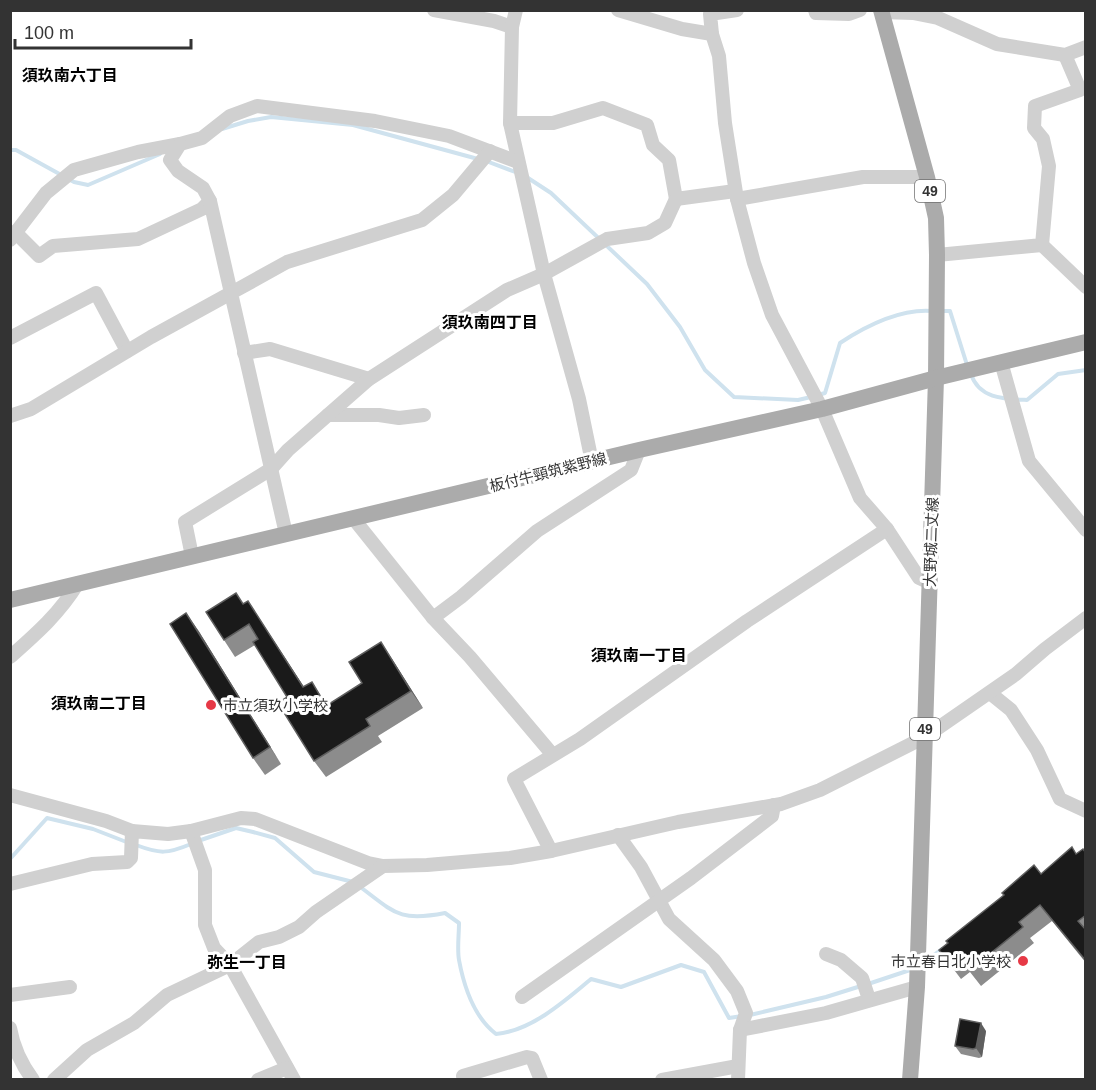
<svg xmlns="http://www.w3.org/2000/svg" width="1096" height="1090" font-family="Helvetica,'Noto Sans JP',sans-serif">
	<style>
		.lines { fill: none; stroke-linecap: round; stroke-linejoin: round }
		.stream { stroke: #cfe2ee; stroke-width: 4 }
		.minor { stroke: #d0d0d0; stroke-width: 14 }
		.major { stroke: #ababab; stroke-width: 16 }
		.wall { fill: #8c8c8c }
		.shaded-wall { fill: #5f5f5f }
		.building { fill: #1a1a1a; stroke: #5f5f5f; stroke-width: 1.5 }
		.poi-dot { fill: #e63946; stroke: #fff; stroke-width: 2 }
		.labels { text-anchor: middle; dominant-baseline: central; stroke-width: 6; stroke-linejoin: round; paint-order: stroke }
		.shield { fill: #fff; stroke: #707070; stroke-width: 1.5 }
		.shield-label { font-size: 14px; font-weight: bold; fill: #333 }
		.street-label { font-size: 15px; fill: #333; stroke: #fff }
		.poi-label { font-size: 15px; fill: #333; stroke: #fff; text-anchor: start }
		.neighbourhood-label { font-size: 16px; font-weight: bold; fill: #000; stroke: #fff }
	</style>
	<rect width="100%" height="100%" fill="#fff"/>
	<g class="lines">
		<g class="stream">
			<path d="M222,129L248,121L271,117L353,125L478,159"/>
			<path d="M10,150H16L74,182L88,185L160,154"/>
			<path d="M486,161L518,173"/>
			<path d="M525,176L551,193L647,284L680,327L705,370L734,397L798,400L811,397"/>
			<path d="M941,311H950L967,365"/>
			<path d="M971,374C979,399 1005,399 1027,400L1058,374L1086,370"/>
			<path d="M818,395L825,393L840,343C866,326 899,309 931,311"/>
			<path d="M198,841L236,828L253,832L275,838L314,872L353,882"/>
			<path d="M136,845C160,854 167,854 191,844"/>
			<path d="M10,859L47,818L93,829L129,843"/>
			<path d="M359,886C395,913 399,922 445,913L459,923C459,935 457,949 459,960C464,987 474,1017 496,1034C531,1031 565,1001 591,979L621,987L681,965L704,972L729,1018L742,1016"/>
			<path d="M924,962L942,949"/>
			<path d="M868,984L913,969"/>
			<path d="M750,1015L826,997L861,986"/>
		</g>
		<g class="minor">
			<path d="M434,10L494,21L512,27"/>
			<path d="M516,10L512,27L510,123L544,274L579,399L592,462"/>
			<path d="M618,10L682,29L712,34"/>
			<path d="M815,10L816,13L849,14L860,10"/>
			<path d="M882,12L913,13L938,18L997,44L1065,55L1086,47"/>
			<path d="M510,123H553L603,108L647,125L653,145L669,160L676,199L735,191"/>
			<path d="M737,199L863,177H927"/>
			<path d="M15,232L39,256L53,246L138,239L202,209L210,201"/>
			<path d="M10,240L46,193L74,170L138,152L180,144L202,138L230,116L257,106L375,121L449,136L518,162"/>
			<path d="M1042,245L1086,287"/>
			<path d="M937,255L1042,245L1049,166L1043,139L1034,128L1035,106L1080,90L1065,55"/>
			<path d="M10,338L96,293L127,351"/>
			<path d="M244,353L270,349L369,379"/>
			<path d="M1001,362L1029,461L1086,530"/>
			<path d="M328,415H379L399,418L424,415"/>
			<path d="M10,416L31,409L151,337L231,293L210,201L203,188L178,171L170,160L180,144"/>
			<path d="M353,518L433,618"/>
			<path d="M887,529L919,578L930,583"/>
			<path d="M286,534L231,293L287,262L422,220L453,195L490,151"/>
			<path d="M192,556L185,522L271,469L288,450L369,379L507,290L544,274L607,239L648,233L665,223L676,199"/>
			<path d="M10,657C36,634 60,613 78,583"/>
			<path d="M990,693L1011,710L1037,750L1060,799L1086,811"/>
			<path d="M552,754L470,657L433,618L461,597L537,531L631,470L639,450"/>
			<path d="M10,795L106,821L132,831"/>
			<path d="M191,831L205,870V925L214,948L230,965L294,1080"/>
			<path d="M618,835L641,867L669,919L714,960L737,991L746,1013L740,1030L738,1080"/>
			<path d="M551,851L514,779L580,739L747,621L887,529L860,498L822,409L772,315L754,263L737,199L725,123L719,56L712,34L710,14L737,10"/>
			<path d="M10,884L92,864L127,862L131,858L132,831L168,834L191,831L241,818L255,819L368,863L383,866L427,865L510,858L551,851L678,822L781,804L820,790L925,737L1016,674L1045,649L1086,618"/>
			<path d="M826,954L841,960L862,978L869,999"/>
			<path d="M10,995L70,987"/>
			<path d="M522,997L691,878L772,816L774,805"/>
			<path d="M10,1028C13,1046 22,1065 33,1080"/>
			<path d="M740,1030L826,1013L917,987"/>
			<path d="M54,1080L87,1050L134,1023L167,995L230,965L259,942L279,937L299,927L316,912L383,866"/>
			<path d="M258,1080L287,1068"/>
			<path d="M464,1080L463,1076L527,1057L532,1058L541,1080"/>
			<path d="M662,1080L738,1066"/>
		</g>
		<g class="major">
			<path d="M881,10L927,177L936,218L937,255L936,378L917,987L910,1080"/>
			<path d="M10,600L639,450L822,409L936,378L1086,342"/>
		</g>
	</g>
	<g class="wall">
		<path d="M236,593L243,604L248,601L304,687L312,682L327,705L362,683L392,659L423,708L378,736L382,742L326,777L314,761L287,697L255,645L235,657L224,640Z"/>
		<path d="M198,630L281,764L265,775L253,758Z"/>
		<path d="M1086,853V963L1052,921L1030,938L1034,943L981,986L970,972L961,979L939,950L1041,874L1077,854Z"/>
		<path d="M986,1031L982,1057L979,1058L961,1054L955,1046Z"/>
	</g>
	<g class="shaded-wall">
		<path d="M248,601L259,618L315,704L303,687Z"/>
		<path d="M186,613L198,630L281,764L270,747Z"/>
		<path d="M381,642L392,659L423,708L411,691Z"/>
		<path d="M981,1023L986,1031L982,1057L976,1048Z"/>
	</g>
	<g class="building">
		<path d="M236,593L243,604L248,601L303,687L312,682L326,706L362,683L349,662L381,642L411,691L366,719L370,726L314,761L278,703L287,697L253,642L258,639L249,624L224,640L206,612Z"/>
		<path d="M186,613L270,747L253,758L170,624Z"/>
		<path d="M1072,847L1076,854L1083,849L1086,853V915L1078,921L1086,930V961L1040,905L1019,922L1023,927L970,970L959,956L950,963L939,950L948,943L946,941L1004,895L1002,893L1034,865L1041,874Z"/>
		<path d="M960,1019L981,1023L976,1048L973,1049L955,1046Z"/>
	</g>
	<g class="poi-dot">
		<circle cx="211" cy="705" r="6"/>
		<circle cx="1023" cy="961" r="6"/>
	</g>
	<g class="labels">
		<g class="shield">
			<rect x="915" y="180" width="30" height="22" rx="4.5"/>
			<rect x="910" y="718" width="30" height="22" rx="4.5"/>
		</g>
		<g class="shield-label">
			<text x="930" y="191">49</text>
			<text x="925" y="729">49</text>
		</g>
		<g class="street-label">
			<text transform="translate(548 472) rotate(-14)">板付牛頸筑紫野線</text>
			<text transform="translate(931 542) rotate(-88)">大野城二丈線</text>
		</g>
		<g class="poi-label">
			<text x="223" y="705">市立須玖小学校</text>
			<text x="1011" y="961" text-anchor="end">市立春日北小学校</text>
		</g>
		<g class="neighbourhood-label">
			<text x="70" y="75">須玖南六丁目</text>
			<text x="490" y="322">須玖南四丁目</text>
			<text x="639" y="655">須玖南一丁目</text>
			<text x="99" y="703">須玖南二丁目</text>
			<text x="247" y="962">弥生一丁目</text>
		</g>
	</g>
	<rect width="1096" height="1090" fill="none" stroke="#333333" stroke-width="24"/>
	<path d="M15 39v9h176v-9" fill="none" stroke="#333333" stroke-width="3"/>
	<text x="24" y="39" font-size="18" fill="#333333" stroke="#ffffff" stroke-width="4.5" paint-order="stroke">100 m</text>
</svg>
